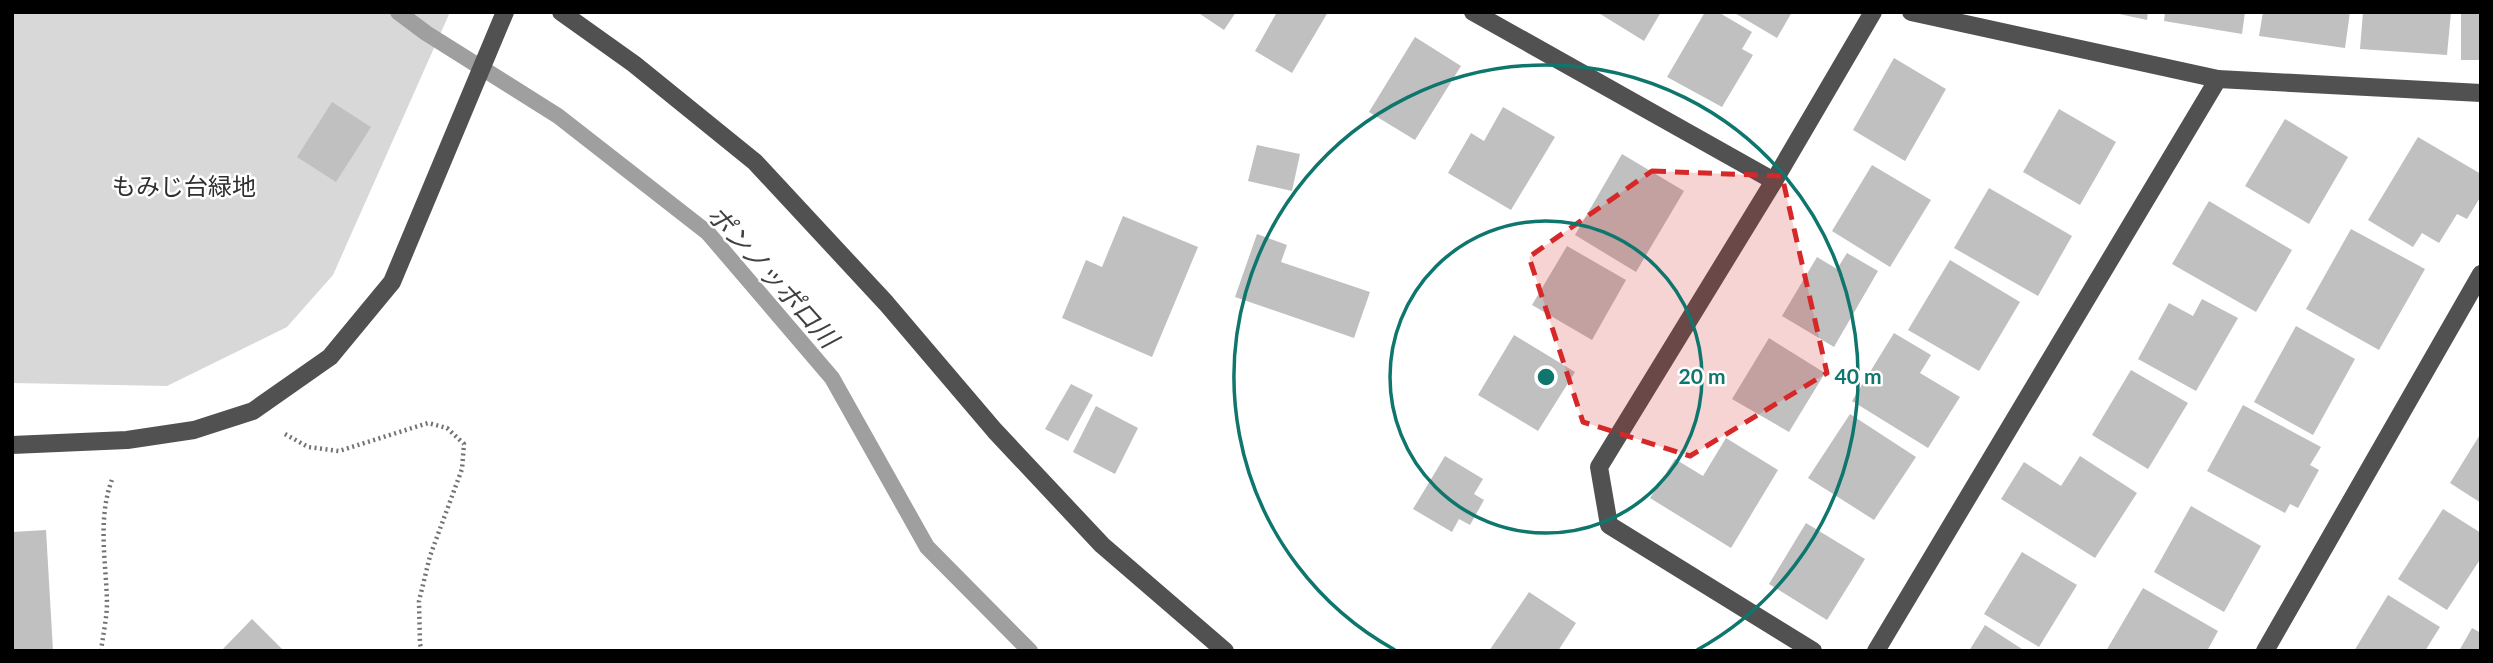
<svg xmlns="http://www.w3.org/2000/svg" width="2493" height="663" font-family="Lato,'Noto Sans JP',sans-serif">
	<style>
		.green { fill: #d8d8d8 }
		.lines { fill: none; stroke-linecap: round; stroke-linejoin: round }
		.stream { stroke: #9f9f9f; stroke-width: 16 }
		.building { fill: #c0c0c0 }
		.path { stroke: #737373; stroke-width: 4.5; stroke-dasharray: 2 3.5; stroke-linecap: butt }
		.minor { stroke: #515151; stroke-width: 18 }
		.marked { fill: #d62828; fill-opacity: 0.2; stroke: #d62828; stroke-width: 5; stroke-dasharray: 14 9; stroke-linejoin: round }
		.ring { fill: none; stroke: #0f766e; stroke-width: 3.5 }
		.labels { text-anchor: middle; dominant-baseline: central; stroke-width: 5; stroke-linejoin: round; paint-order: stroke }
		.park-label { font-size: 24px; fill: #2f2f2f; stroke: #fff }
		.water-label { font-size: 26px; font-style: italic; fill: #404040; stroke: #fff }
		.centre { fill: #0f766e; stroke: #fff; stroke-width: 3.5 }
		.ring-label { font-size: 21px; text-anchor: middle; font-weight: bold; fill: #0f766e; stroke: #fff; stroke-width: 5; stroke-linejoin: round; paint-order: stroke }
	</style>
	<rect width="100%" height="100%" fill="#fff"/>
	<path class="green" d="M12,12H450L333,275L287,327L167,386L12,383Z"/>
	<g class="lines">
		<path class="stream" d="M398,12L426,33L558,116L708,233L832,378L927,547L1030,651"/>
	</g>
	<g class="building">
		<path d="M1197,12H1236L1224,30Z"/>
		<path d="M1277,12H1328L1292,73L1255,51Z"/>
		<path d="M1597,12H1661L1644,41Z"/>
		<path d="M1705,12H1718L1752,32L1742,49L1753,55L1722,107L1667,77Z"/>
		<path d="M1733,12H1792L1777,38Z"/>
		<path d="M2110,12H2148L2147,20Z"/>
		<path d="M2165,12H2245L2242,34L2164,21Z"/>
		<path d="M2263,12H2350L2345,48L2259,36Z"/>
		<path d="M2363,12H2451L2447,55L2360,49Z"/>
		<rect x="2461" y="12" width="20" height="48"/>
		<path d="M1415,37L1461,66L1415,140L1369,112Z"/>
		<path d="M1894,58L1946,89L1905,161L1853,130Z"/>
		<path d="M332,102L371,127L336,182L297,157Z"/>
		<path d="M1503,107L1555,137L1511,210L1448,173L1471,133L1484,141Z"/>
		<path d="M2059,109L2116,142L2080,205L2023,172Z"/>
		<path d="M2285,119L2348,157L2309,224L2245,186Z"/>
		<path d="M2418,137L2481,174V196L2467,219L2457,214L2439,243L2422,233L2413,247L2368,220Z"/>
		<path d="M1257,145L1300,154L1292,191L1248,181Z"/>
		<path d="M1622,154L1684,191L1636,272L1575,235Z"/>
		<path d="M1872,165L1931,200L1890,267L1832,231Z"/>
		<path d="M1989,188L2072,236L2038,296L1954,248Z"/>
		<path d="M2209,201L2292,250L2256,312L2172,264Z"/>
		<path d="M1123,216L1198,247L1152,357L1062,318L1086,260L1102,267Z"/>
		<path d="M2351,229L2425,269L2379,350L2306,309Z"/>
		<path d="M1257,234L1287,245L1281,262L1370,292L1354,338L1235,297Z"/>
		<path d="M1567,246L1626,280L1592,340L1532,305Z"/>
		<path d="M1847,253L1878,271L1834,347L1782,316L1817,257L1837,269Z"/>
		<path d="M1950,260L2020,302L1979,371L1908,330Z"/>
		<path d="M2202,299L2238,318L2196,391L2138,359L2169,303L2193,316Z"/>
		<path d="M2296,326L2355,359L2313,435L2254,402Z"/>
		<path d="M1894,333L1931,355L1920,373L1960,397L1928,448L1852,401Z"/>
		<path d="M1514,335L1575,372L1538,431L1478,395Z"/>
		<path d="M1769,338L1825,373L1789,432L1732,399Z"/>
		<path d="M2131,370L2188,403L2148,469L2092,435Z"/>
		<path d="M1071,384L1093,395L1068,441L1045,429Z"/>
		<path d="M2243,405L2321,447L2310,465L2319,470L2298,508L2290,504L2285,513L2207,471Z"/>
		<path d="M1096,406L1138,428L1115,474L1073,452Z"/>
		<path d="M1850,414L1916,457L1874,520L1808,478Z"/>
		<path d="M2481,433V503L2450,483Z"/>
		<path d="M1726,438L1778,470L1731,548L1650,498L1675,459L1703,476Z"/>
		<path d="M1445,456L1483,479L1474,494L1484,500L1470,525L1459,519L1452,532L1413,509Z"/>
		<path d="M2080,456L2137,493L2095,558L2001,499L2024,462L2061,486Z"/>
		<path d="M2191,506L2261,546L2224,612L2154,572Z"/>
		<path d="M2443,509L2481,533V558L2447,610L2398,579Z"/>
		<path d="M1806,523L1865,559L1827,620L1769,584Z"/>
		<path d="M46,530L53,651H12V532Z"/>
		<path d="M2022,552L2077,585L2039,647L1984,614Z"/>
		<path d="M2143,588L2218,631L2207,651H2106Z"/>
		<path d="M1529,592L1576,623L1558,651H1489Z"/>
		<path d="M2388,595L2440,627L2425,651H2354Z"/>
		<path d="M252,619L284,651H221Z"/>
		<path d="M1985,625L2025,651H1969Z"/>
		<path d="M2472,628L2481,633V651H2459Z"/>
	</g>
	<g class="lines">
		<g class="path">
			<path d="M285,434L308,447L339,451L428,423L447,428L464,444L462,469L430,556L419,601L420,644L422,651"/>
			<path d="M101,651C103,635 107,618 107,602C106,560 97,517 113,477"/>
		</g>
		<g class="minor">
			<path d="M561,12L634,64L755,162L886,303L995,431L1102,545L1225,651"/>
			<path d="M1473,12L1774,181"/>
			<path d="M1911,12L2218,79L2481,93"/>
			<path d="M12,445L127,440L194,430L253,411L330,357L392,282L505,12"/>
			<path d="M1813,651L1609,525L1599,467L1774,181L1873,12"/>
			<path d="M1876,651L2218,79"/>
			<path d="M2265,651L2481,274"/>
		</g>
	</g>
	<path class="marked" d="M1652,171L1782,176L1827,373L1690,456L1583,422L1529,257Z"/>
	<g class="ring">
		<circle cx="1546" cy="377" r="156"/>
		<path d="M1395 650A312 312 0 1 1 1697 650"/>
	</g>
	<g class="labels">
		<g class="park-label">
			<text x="184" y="185">もみじ台緑地</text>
		</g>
		<g class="water-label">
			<text transform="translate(773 276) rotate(48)">ポンノッポロ川</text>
		</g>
	</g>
	<circle cx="1546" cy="377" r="10" class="centre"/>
	<g class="ring-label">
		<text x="1702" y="384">20 m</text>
		<text x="1858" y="384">40 m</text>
	</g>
	<rect width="2493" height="663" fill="none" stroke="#000000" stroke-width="28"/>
</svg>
